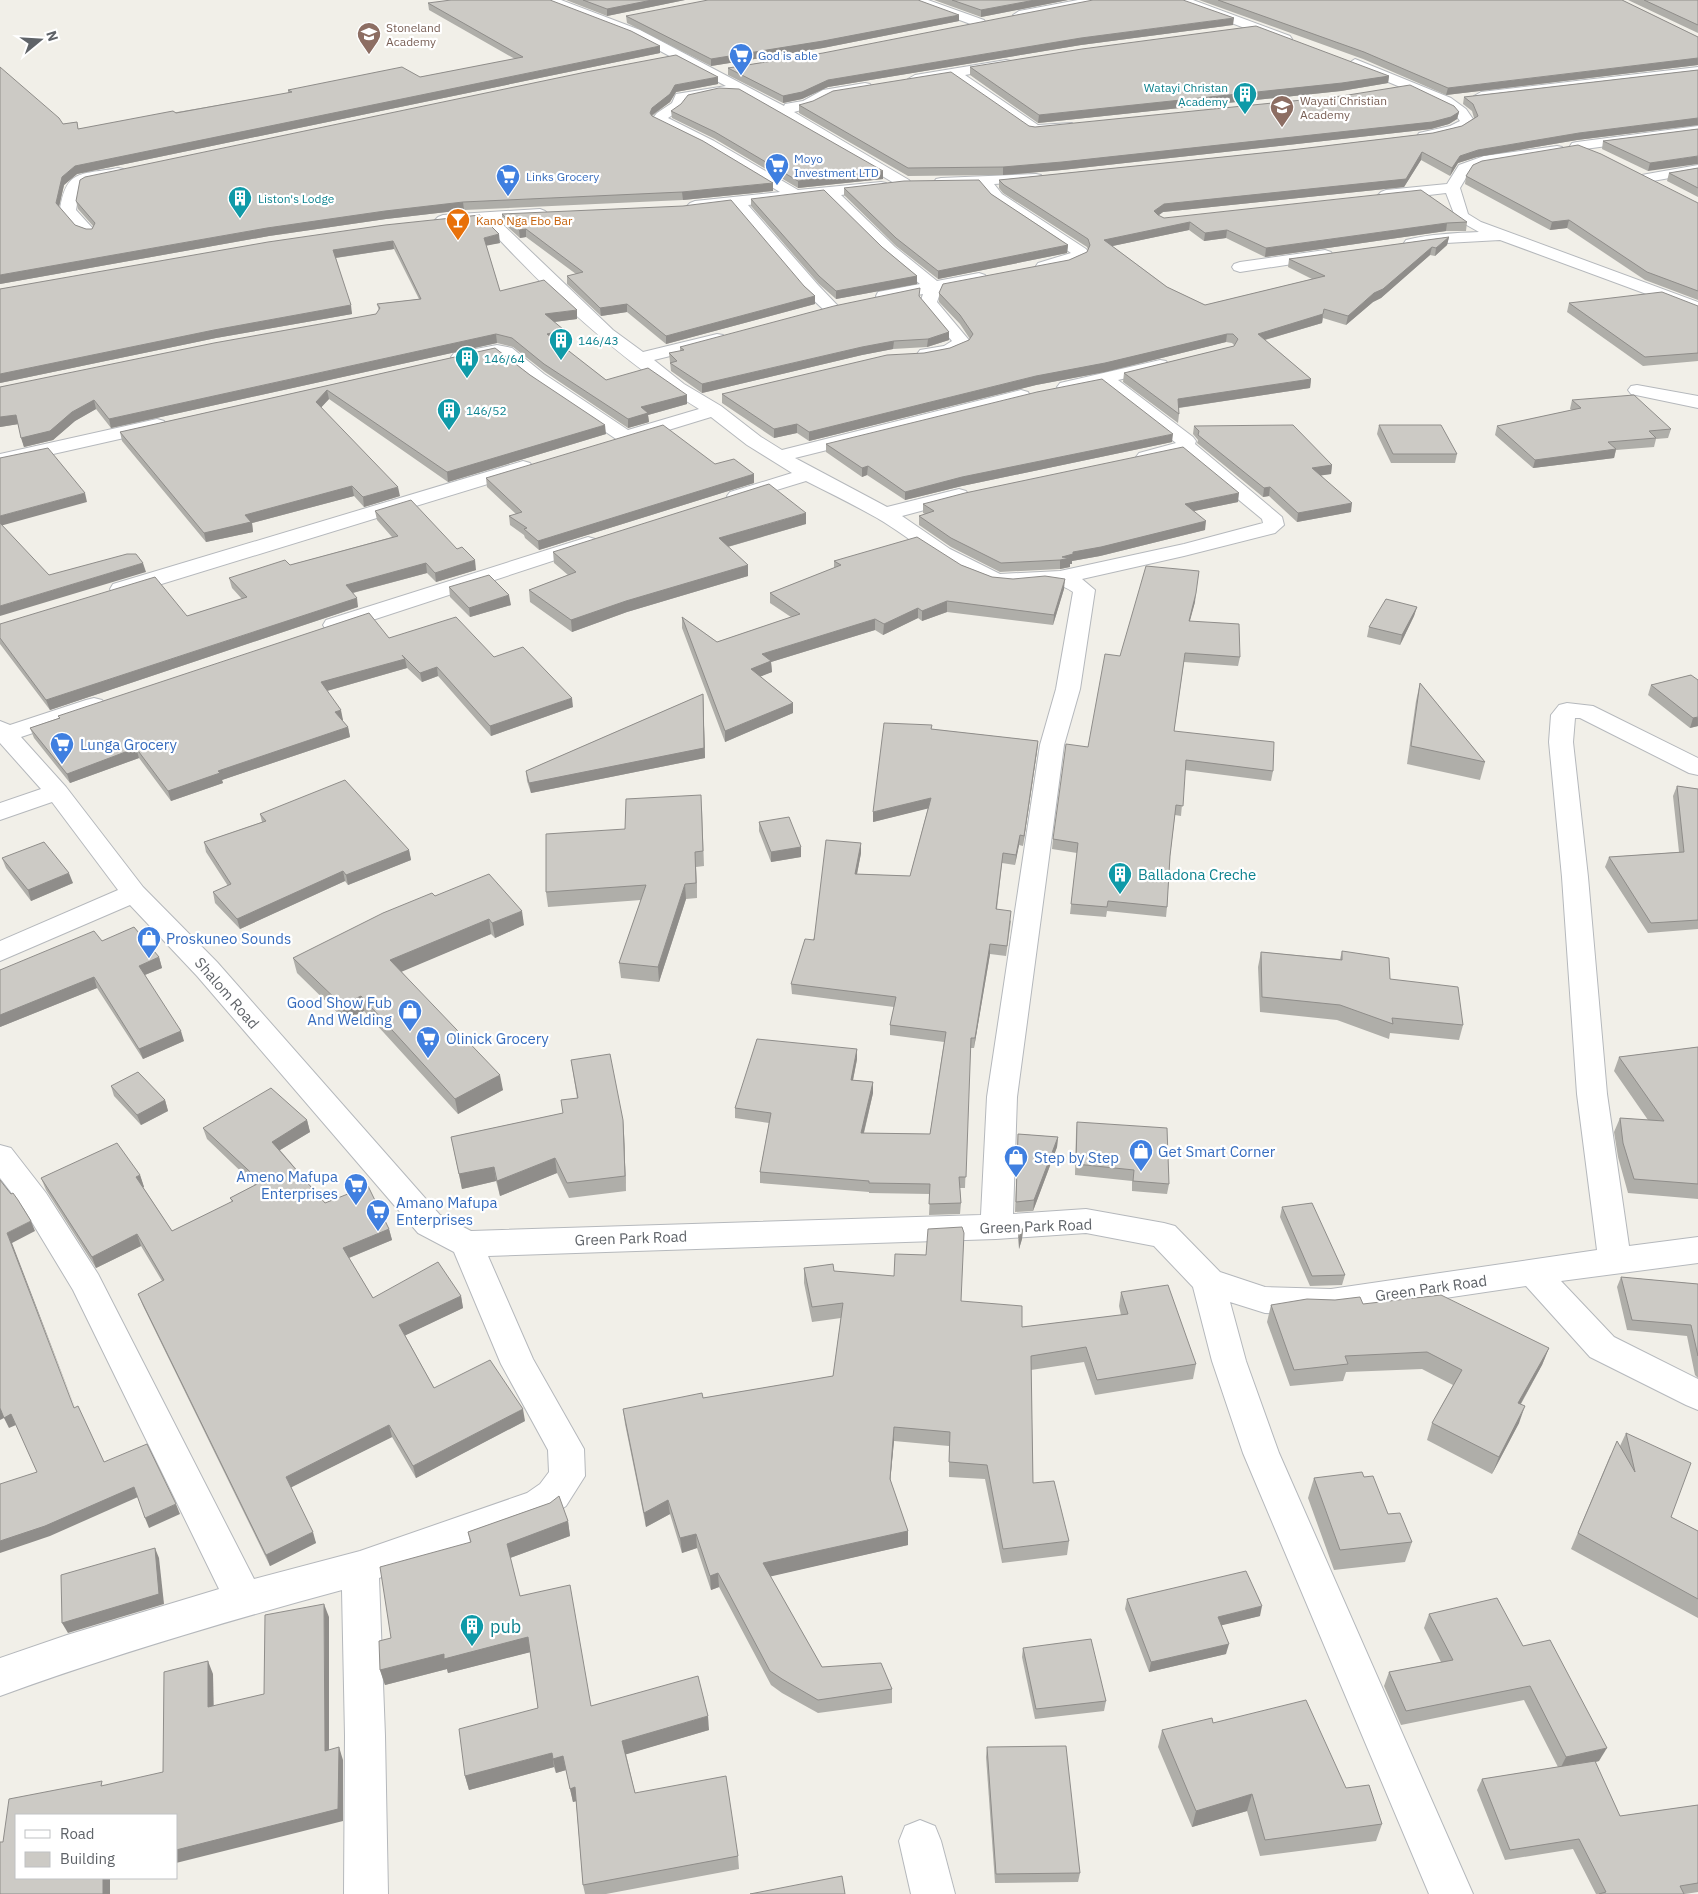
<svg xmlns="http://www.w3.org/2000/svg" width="1698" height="1894" font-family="'IBM Plex Sans',sans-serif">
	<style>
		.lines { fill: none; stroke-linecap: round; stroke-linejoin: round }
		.minor-casing { stroke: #b5b8bc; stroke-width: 2 }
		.minor { fill: #fff; fill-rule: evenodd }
		.wall { fill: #afaea9 }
		.shaded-wall { fill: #8f8d8a }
		.building { fill: #cccac5; stroke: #8f8d8a }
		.labels { text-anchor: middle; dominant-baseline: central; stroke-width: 4.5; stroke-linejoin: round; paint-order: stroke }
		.far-education-label { font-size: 12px; fill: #785e54; stroke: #fff; text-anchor: start }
		.far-shop-label { font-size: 12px; fill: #366cbe; stroke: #fff; text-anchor: start }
		.far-culture-label { font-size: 12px; fill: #0d838f; stroke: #fff; text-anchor: start }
		.far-food-label { font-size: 12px; fill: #c56008; stroke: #fff; text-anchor: start }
		.shop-label { font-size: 15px; fill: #366cbe; stroke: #fff; text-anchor: start }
		.culture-label { font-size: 15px; fill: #0d838f; stroke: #fff; text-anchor: start }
		.street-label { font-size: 15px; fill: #5f6368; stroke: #fff }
		.near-culture-label { font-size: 18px; fill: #0d838f; stroke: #fff; text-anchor: start }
	</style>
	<rect width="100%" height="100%" fill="#f1efe8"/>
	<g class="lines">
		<g class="minor-casing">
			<g id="minor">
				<path d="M544,0H561L640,30L784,106L785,104L803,101L823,90L865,83L870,84L872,87L870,90L832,96L812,107L794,112L909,180L911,183L909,186H899L781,116L731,89L730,93L687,100L680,110L668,118L714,141L798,190L881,182L886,183L888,186L886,189L841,195L895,247L937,281L979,273L985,275L987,278L985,281L941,290L937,302L968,339L971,343C962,356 934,361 920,358L917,354L920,350L944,346L952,341L920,303L923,294L884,301L878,300L876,296L878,292L920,284L883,253L825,197L748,205L818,285L839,307L837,311H825L806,293L733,207L695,211L690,209L687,206L690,203L695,201L780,192L704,147L654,122L652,119L657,113L672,103L676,94L726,86L632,36L546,3Z"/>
				<path d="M911,0H928L984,20L986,23L980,27L976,26L913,3Z"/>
				<path d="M1078,0H1102L1096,4L1019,19L1013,15L1019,11Z"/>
				<path d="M1176,0H1193L1290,36L1292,39L1286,43L1282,42L1178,3Z"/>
				<path d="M1355,59L1451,98L1466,109L1475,122L1460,132L1424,140L1419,139L1417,136L1419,133L1450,126L1460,121L1454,113L1441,104L1350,66L1349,63Z"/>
				<path d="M1006,60L1011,61L1012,64L1011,67L965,75L1038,125L1072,123L1074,126L1072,129L1035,133L1030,132L951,77L915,83L908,79L915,75Z"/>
				<path d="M1698,67V75L1481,100L1474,96L1481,92Z"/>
				<path d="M1698,126V134L1577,150L1572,149L1570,146L1572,143L1577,142Z"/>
				<path d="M1557,146L1562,147L1564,150L1562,153L1492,163L1470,171L1460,188L1468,214L1481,222L1698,302V313L1500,240L1446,243L1412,248L1406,246L1404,243L1406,240C1430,234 1455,233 1479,232L1456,219L1446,193L1386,200L1381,198L1378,195L1381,192L1386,190L1447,184L1459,165L1484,156Z"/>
				<path d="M1698,165V173L1647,182L1642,181L1640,178L1642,175L1647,174Z"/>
				<path d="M118,168L123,169L125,172L123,175L86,183L80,187L76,210L96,232L94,235C78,239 68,221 60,210C66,168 82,175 118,168Z"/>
				<path d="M1036,174L1041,175L1043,178L1041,181L994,184L1002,194L1086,249L1088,252L1085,259L1044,271L1038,269L1036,266L1038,263L1071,253L992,200L979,185L941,186L936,185L934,182L936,179L941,178Z"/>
				<path d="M540,209L545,211L548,214L545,217L499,221L613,330L643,352L717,334L723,335L726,339L723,343L654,360L684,384L721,406L761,437L782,450L1021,390L1028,392L1030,396L1028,400L795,458L887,507L959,489L966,491L969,495L966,499L902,516L950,549L1000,574L1060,571L1184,544L1263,523L1262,519L1182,453L1146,463L1139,461L1136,457L1139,453L1176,443L1101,384L1066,392L1060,391L1057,387L1060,383L1160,360L1166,361L1169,365L1166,369L1118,380L1193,437L1196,441L1195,444L1282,517L1284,525L1275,533L1184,556L1082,579L1095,590L1080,689L1064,745L1017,1097L1013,1214L1086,1209L1164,1223L1175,1226L1220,1272L1265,1287L1331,1289L1597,1250L1577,1094L1562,877L1549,742L1551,715L1559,705L1567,703L1593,706L1698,758V775L1689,773L1580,718H1575L1573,742L1588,877L1607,1094L1629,1246L1698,1237V1263L1561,1281L1614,1337L1698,1379V1410L1686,1405L1590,1357L1526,1286L1331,1315L1265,1313L1230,1302L1246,1361L1279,1453L1473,1894H1429L1243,1453L1212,1361L1193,1287L1154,1246L1086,1233L996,1239L488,1256L533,1359L584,1449L585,1476L566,1506L552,1516L379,1578L385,1736L388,1894H344L345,1736L342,1590C227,1621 112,1655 0,1696V1658L67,1635L219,1589L73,1290L24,1209L0,1178V1145L11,1148L46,1193L98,1274L254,1579L360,1551L527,1493L540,1484L549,1472L548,1450L501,1364L454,1252L418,1233L197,976L130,905L0,961V941L118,890L52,802L0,820V803L41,789L0,743V721L10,725L86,700L94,698L102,700L106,705L102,710L21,737L66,787L143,887L217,962L440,1215L471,1231L981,1215L987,1097L1040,745L1056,689L1073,592C1049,574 1019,593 992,586C951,574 913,539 877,518C854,505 830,493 806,481L744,500L737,502L730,500L727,496L730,492L792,473L747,445L711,417L626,443L619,441L532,382L500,356L460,362L454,361L451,357L454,353L497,345L512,348L544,374L628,430L699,409C618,359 547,292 483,222L443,225L438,223L435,220L438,217L443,215Z"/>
				<path d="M1325,250L1331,252L1333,255L1331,258L1240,272L1234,270L1232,267L1234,264L1240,262Z"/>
				<path d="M1637,385L1698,396V408L1631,394L1628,390L1631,386Z"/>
				<path d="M157,419L164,421L166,425L164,429L0,466V454Z"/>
				<path d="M523,461L530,463L533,467L530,471L129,594L121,595L113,594L110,589L113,584Z"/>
				<path d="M588,537L595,539L598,543L595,547L342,630L334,632L326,630L323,625L326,620Z"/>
				<path d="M920,1820L935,1826L941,1841L955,1894H911L899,1841L905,1826Z"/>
			</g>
		</g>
		<use href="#minor" class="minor"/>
	</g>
	<g class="wall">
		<path d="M566,0H685L607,16Z"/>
		<path d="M934,0H1068L981,17Z"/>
		<path d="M1199,0H1622L1698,37V65L1446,95L1363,59Z"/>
		<path d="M1628,0H1698V33Z"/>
		<path d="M428,3L660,46V53L77,174L64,185L59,207L75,225L86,229H92L93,226L78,209L76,201L718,77V84L676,92L670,102L652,116L773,183V191L683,200L464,210L386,219L269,236L0,284L63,124L77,122L78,129L288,93V90L420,77L515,59L429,10Z"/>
		<path d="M626,16L959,21L823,48L711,66L627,23Z"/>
		<path d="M1233,25L1081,45L828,87L802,99L783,103L728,75V68L823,53Z"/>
		<path d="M970,67L1389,76L1388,83L1341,91L1038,123L970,75Z"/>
		<path d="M1698,70V125L1577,140L1477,157L1458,163L1450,176L1421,160L1404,187L1163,212L1158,216L1164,218L1467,222L1466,231H1446L1265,257L1226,238L1204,241L1189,230L1112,246L1167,287L1205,305L1312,279L1288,267L1289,259L1449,237L1447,245L1435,256L1430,255L1381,298L1373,302L1346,325L1323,318L1322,323L1265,340L1311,379L1310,388L1179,408V414L1178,423L1123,382L1124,373L1234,346V345L1232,343L1226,342L1105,372L1036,385L809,441L797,433L774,438L722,403V394L950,348L969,340L970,339L960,324L939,302V293L1069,260L1087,252L1088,250L1087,247L1003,193L999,188V180L1291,150L1433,133L1462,126L1474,118L1472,111L1463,104L1464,97Z"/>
		<path d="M799,105L1029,126L1035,127L1459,112L1457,119L1449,124L1431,129L1062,170L1003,175L908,176L799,113Z"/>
		<path d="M671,111L883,179L798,188L715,139L672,118Z"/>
		<path d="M1698,129L1648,171L1602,149L1603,141Z"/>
		<path d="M1698,168V197L1667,181L1669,173Z"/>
		<path d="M1466,176L1698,203V300L1645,280L1567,228L1550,230L1465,184Z"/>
		<path d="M844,188L991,194L1068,245L1067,253L938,279L896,246L844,195Z"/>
		<path d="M751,199L882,247L917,276V284L836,299L819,284L751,206Z"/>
		<path d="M502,214L804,286L815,296V304L666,344L627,312L601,316L567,284V276L576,274L526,237L520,238L502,222Z"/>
		<path d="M385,225L500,243L486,245L500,291L577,319L554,322L564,330L565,338L555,341L606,380L687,395V404L648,415L649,422L628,428L545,372L513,347L497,343L111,428L96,409L75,421L53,440L24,447L18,424L0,427V387L376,314L379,311L377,304L419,299L394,249L336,258L352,314L216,338L0,383V289Z"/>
		<path d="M920,298L949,332V340L927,347L893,349L862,355L702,393L671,371L669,353L680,351V347Z"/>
		<path d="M1569,303L1698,306V361L1643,366L1567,312Z"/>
		<path d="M495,348L606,434L448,482L329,399L321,407L400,496L364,507L354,496L252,523L253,532L206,542L122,441L120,432Z"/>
		<path d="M1572,400L1671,429L1668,438L1656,439L1654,447L1616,450L1614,458L1533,468L1495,435L1497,426L1572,410L1570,409Z"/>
		<path d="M1379,425L1457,454L1455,463H1391L1377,434Z"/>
		<path d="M1194,426L1332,465L1331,474L1321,475L1351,512L1297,522L1269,496L1263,497L1197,443L1198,440L1193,434Z"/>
		<path d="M1172,442L962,486L905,500L867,475L862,477L826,452V444Z"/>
		<path d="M715,464L754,483L539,550L525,538L524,535L510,525L509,516L516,514L487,487L486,478Z"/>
		<path d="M1238,502L1194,511L1205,530L1100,556L1072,561V564H1070V567L1060,569L1000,572L951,547L919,525V516L925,514L923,513V504Z"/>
		<path d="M375,511L476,570L436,582L427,573L353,593L358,607L50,710L0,644V624L187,616L242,599L232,588L229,578L290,565L392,537L377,520Z"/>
		<path d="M806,524L728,547L748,576L627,612L572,632L530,602L529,590L568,575L554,563L553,552Z"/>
		<path d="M834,561L961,565L992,577L1064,589L1053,625L947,612L922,621L918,618L883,635L875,630L771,662L772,672L760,676L793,703V713L725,742L682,628V617L717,642L791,617L770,603V593L834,568Z"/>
		<path d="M449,587L511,605L470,617L450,597Z"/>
		<path d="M1195,602L1190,621L1240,657L1238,666L1184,662L1174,731L1273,771L1271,781L1185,770L1181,816L1175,815L1170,856L1167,907L1166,917L1107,911L1106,917L1070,914L1077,853L1052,849L1053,839L1088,747L1120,656Z"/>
		<path d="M1417,607L1414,616L1400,645L1367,637L1369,627Z"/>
		<path d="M389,638L494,657L573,707L491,736L438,676L422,682L406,667L407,668L327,691L343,720H342L348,727L350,737L222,780L223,783L171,801L139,758L70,783L34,738L30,728L59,718L58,716Z"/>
		<path d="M1691,675L1698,726L1690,728L1648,695L1651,685Z"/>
		<path d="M1420,683L1485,762L1480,780L1407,764L1416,701Z"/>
		<path d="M703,694L705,758L531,793L527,781L526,771Z"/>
		<path d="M931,729L1038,741L1037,751L1023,846L1019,845L1015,865L1002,863L997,909L1011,921L1006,956L990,954L974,1048H970L965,1188H960L961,1203L960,1214L929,1215L930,1194L869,1193V1192L760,1183V1172L769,1123L735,1118V1108L857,1049V1059L853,1080L873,1082V1093L864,1133L930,1134L944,1042L890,1035V1025L894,1007L792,994L791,984L861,843V853L857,874L910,876L928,808L873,822Z"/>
		<path d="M1677,786L1698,789V929L1648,933L1605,867L1609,857L1679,852L1673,796Z"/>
		<path d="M702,810L704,866L696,867L697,898L686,899L659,982L621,978L619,963L641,900L548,907L546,892L625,829Z"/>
		<path d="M260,814L409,850L411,860L348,885L345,881L240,929L215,903L213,892L228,886L206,852L204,842L262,822Z"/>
		<path d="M759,822L801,847V857L771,862L759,831Z"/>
		<path d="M2,858L73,883L31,901L6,868Z"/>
		<path d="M435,896L524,925L495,938L491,934L401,971L503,1090L458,1114L364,1011L345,1020L297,973L293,958Z"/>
		<path d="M102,941L159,957L162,968L145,975L184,1041L143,1059L97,988L0,1027V970Z"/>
		<path d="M1342,951L1390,979L1463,1025L1459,1040L1390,1033L1389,1039L1337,1020L1260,1012L1258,967L1261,952L1340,959Z"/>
		<path d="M1698,1047V1199L1628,1193L1618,1157L1614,1132L1620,1118L1648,1120L1614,1071L1619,1057Z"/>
		<path d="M571,1060L623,1120L624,1134L626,1191L569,1198L557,1173L500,1196L496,1181L462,1189L451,1137L563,1113L577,1098Z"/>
		<path d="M111,1086L165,1100L168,1111L141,1125L114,1096Z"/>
		<path d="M307,1120L310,1132L280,1150L325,1203L389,1229L392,1240L349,1258L373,1298L461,1296L463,1308L405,1335L434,1388L525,1421L416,1478L392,1437L291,1487L316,1543L270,1566L143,1306L138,1294L162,1281L141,1246L96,1268L46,1190L41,1178L140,1175L144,1187H143L172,1231L232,1202L230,1198L255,1185L207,1139L203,1128Z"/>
		<path d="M1077,1122L1169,1184L1167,1194L1132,1191V1181L1075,1175L1076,1132Z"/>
		<path d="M1018,1134L1058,1137L1057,1147L1033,1211L1015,1212Z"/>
		<path d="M1282,1207L1345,1275L1342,1285L1310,1286L1280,1217Z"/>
		<path d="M1019,1229H1023L1022,1239L1019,1249L1018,1239Z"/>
		<path d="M804,1268L834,1271L961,1301L1022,1327L1121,1315L1119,1306L1121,1292L1196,1364L1193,1379L1095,1395L1084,1362L1031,1370L1033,1483L1069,1541L1067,1555L1002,1563L985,1479L949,1477V1446L894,1441L890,1481L908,1531V1545L770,1576L822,1667L892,1689V1703L818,1713L782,1693L771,1685L719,1587L711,1590L697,1548L682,1553L670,1514L646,1527L625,1424L623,1409L703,1398L833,1376L841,1318L812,1322L804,1283Z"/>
		<path d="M1621,1277L1698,1284V1378L1695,1375L1687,1336L1627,1330L1617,1287Z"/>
		<path d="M1363,1304L1549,1348L1542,1365L1521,1404L1519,1423L1492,1474L1427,1440L1432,1423L1453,1385L1422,1369L1346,1372L1343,1381L1290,1386L1267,1322L1271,1305Z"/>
		<path d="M1626,1433L1671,1517L1698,1531V1618L1571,1549L1610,1456L1620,1446Z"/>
		<path d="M1364,1477L1388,1514L1412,1542L1405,1562L1334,1570L1308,1498L1314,1478Z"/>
		<path d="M550,1503L568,1521L570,1536L510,1558L520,1596L591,1706L709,1730L626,1754L635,1793L738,1856L739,1869L606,1894H585L583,1885L576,1801L573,1802L566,1770L556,1773L554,1767L469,1790L465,1776L538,1708L530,1652L448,1673L447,1669L385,1685L380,1670L391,1638L470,1542L468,1532Z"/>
		<path d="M1127,1599L1260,1616L1221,1625L1226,1654L1149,1672L1125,1609Z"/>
		<path d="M1429,1614L1523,1646L1599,1761L1595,1762L1620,1816L1698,1805V1892L1685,1894H1596L1573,1849L1505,1860L1477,1790L1482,1779L1558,1767L1524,1700L1401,1725L1384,1686L1389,1672L1441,1662L1424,1628Z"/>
		<path d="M1023,1648L1106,1701L1104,1711L1035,1719L1022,1657Z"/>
		<path d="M1213,1723L1346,1788L1382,1824L1376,1841L1260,1856L1247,1811L1192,1827L1158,1747L1162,1730Z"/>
		<path d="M987,1747L1080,1873L1078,1882L995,1883L986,1757Z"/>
	</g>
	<g class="shaded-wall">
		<path d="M652,0H685L607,16V9Z"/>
		<path d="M1035,0H1068L981,17V10Z"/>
		<path d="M959,15V21L823,48L711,66V59Z"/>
		<path d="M1234,18L1233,25L1081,45L828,87L802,99L783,103V96L828,80L1081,38Z"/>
		<path d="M660,46V53L77,174L64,185L58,211L56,203L62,177L75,166Z"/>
		<path d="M1698,58V65L1446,95L1448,88Z"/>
		<path d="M1389,76L1388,83L1341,91L1038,123L1039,115Z"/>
		<path d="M718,77V84L676,92L670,102L652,115L650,120V113L652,108L675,85Z"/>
		<path d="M1459,112L1457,119L1449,124L1431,129L1062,170L1003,175V167Z"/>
		<path d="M1698,118V125L1577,140L1477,157L1458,163L1450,176L1452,168L1460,156L1478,150L1579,133Z"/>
		<path d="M1422,152L1421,160L1404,187L1163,212L1153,219L1154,211L1164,204Z"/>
		<path d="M1698,156V164L1648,171L1650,163Z"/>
		<path d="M883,171V179L798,188V181Z"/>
		<path d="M773,183V191L683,200L682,192Z"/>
		<path d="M463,202L464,210L386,219L269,236L0,284V275L267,228L385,211Z"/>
		<path d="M1569,220L1567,228L1550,230L1552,222Z"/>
		<path d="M1190,222L1189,230L1103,248L1104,240Z"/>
		<path d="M1447,223L1446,231L1265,257L1266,248Z"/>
		<path d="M526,229V237L520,238L519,230Z"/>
		<path d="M1227,230L1226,238L1204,241L1205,233Z"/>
		<path d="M499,234L500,243L485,246L484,238Z"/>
		<path d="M1449,237L1447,245L1435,256L1436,248Z"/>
		<path d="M393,241L394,249L334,258L333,250Z"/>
		<path d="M1068,245L1067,253L938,279V271Z"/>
		<path d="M1432,247L1430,255L1381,298L1373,302L1346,325L1348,316L1374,293Z"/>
		<path d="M917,276V284L836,299V291Z"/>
		<path d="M815,296V304L666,344V336Z"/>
		<path d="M627,304V312L601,316L600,308Z"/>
		<path d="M351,305L352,314L216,338L0,383V374L214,330Z"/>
		<path d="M577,310V319L546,323L545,314Z"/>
		<path d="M1323,314L1322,323L1257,342L1258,334Z"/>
		<path d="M564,330L565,338L548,343L547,334Z"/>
		<path d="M949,332V340L927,347L928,339Z"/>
		<path d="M496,334L497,343L111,428L109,419Z"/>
		<path d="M1227,334L1226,342L1105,372L1036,385L809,441V432L1036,376Z"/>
		<path d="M894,341L893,349L862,355L702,393V384L862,347Z"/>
		<path d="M1311,379L1310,388L1177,408L1178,399Z"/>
		<path d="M327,390L329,399L318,411L316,402Z"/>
		<path d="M687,395V404L648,415L649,422L628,428V419L641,407Z"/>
		<path d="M94,400L96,409L75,421L53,440L24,447L21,438L72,412Z"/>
		<path d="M16,415L19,424L0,427V417Z"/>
		<path d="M797,424V433L774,438V429Z"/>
		<path d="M605,425L606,434L448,482L447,472Z"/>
		<path d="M1173,434L1172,442L962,486L905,500V492L962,477Z"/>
		<path d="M1616,449L1614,458L1533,468L1535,460Z"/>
		<path d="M1332,465L1331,474L1311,477L1312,468Z"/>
		<path d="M868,466L867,475L862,477V468Z"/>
		<path d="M754,474V483L539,550L538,541Z"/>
		<path d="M352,486L354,496L252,523L253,532L206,542L204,533L245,515Z"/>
		<path d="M398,487L400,496L364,507L363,497Z"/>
		<path d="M1270,487L1269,496L1263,497L1264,488Z"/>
		<path d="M85,493L87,502L0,526V516Z"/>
		<path d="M1239,493L1238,502L1184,513L1185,504Z"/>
		<path d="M1352,503L1351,512L1297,522L1298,513Z"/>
		<path d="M806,513V524L720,549L719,538Z"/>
		<path d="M1206,521L1205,530L1100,556L1072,561V564H1070V567L1060,569V560L1062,557L1073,552Z"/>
		<path d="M475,560L476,570L436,582L435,573Z"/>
		<path d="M143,563L146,572L0,616V606Z"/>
		<path d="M426,563L427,573L348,594L346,585Z"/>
		<path d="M748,565V576L627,612L572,632L571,620L626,601Z"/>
		<path d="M1065,579L1064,589L1053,625L1054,615Z"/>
		<path d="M1196,593L1195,602L1187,630L1189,621Z"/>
		<path d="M509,595L511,605L470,617L469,608Z"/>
		<path d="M357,598L358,607L50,710L46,700Z"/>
		<path d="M947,601V612L922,621V611Z"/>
		<path d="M1417,607L1414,616L1400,645L1402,635Z"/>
		<path d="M918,608V618L883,635L884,624Z"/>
		<path d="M875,619V630L771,662L772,672L752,680L751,669L762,654Z"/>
		<path d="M405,659L407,668L323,692L321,682Z"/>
		<path d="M437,667L438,676L422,682L420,673Z"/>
		<path d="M703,694L705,758L531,793L529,783Z"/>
		<path d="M572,698L573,707L491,736L490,726Z"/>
		<path d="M793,703V713L725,742V731Z"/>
		<path d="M341,710L343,720L337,722L335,712Z"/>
		<path d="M1698,717V726L1690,728L1693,718Z"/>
		<path d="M348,727L350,737L222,780L223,783L171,801L168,791L218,771Z"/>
		<path d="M1038,741L1037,751L1023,846L1024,836Z"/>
		<path d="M136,748L139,758L70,783L67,774Z"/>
		<path d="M931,798L930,808L873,822V812Z"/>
		<path d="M1020,835L1019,845L1015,865L1016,855Z"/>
		<path d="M861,843V853L855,884V874Z"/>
		<path d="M801,847V857L771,862V852Z"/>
		<path d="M409,850L411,860L348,885L346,875Z"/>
		<path d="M695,852L696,867L697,898L696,883Z"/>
		<path d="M343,871L345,881L240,929L237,919Z"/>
		<path d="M69,873L73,883L31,901L28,890Z"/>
		<path d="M685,884L686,899L659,982L658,967Z"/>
		<path d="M522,911L524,925L495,938L492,923Z"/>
		<path d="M489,919L491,934L394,975L390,960Z"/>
		<path d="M990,944V954L974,1048L975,1038Z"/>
		<path d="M159,957L162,968L142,976L139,966Z"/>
		<path d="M94,977L97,988L0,1027V1015Z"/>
		<path d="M361,996L364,1011L345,1020L342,1005Z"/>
		<path d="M181,1031L184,1041L143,1059L139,1049Z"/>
		<path d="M857,1049V1059L851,1090V1080Z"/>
		<path d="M500,1075L503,1090L458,1114L455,1099Z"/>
		<path d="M873,1082V1093L861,1144V1133Z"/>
		<path d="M165,1100L168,1111L141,1125L137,1115Z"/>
		<path d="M307,1120L310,1132L275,1153L272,1142Z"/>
		<path d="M623,1120L624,1134L626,1191L625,1176Z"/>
		<path d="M1058,1137L1057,1147L1033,1211L1034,1200Z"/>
		<path d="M555,1158L557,1173L500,1196L497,1181Z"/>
		<path d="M494,1167L496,1181L462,1189L459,1174Z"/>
		<path d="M140,1175L144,1187L140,1188L136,1177Z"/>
		<path d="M31,1221L35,1231L12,1243L79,1418L7,1233Z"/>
		<path d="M389,1229L392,1240L346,1259L343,1248Z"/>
		<path d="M1023,1229L1022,1239L1019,1249V1238Z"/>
		<path d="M137,1234L141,1246L96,1268L92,1257Z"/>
		<path d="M461,1296L463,1308L402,1337L399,1325Z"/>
		<path d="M1549,1348L1542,1365L1512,1419L1518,1403Z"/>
		<path d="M1525,1406L1519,1423L1492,1474L1499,1457Z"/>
		<path d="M0,1408L11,1414L16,1425L9,1428L4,1418L0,1420Z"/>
		<path d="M523,1409L525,1421L416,1478L413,1466Z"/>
		<path d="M389,1425L392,1437L290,1488L286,1477Z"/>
		<path d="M894,1427V1441L889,1494L890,1479Z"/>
		<path d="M134,1487L138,1497L50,1536L0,1553V1541Z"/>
		<path d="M668,1500L670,1514L646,1527L644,1513Z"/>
		<path d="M176,1504L180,1514L149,1528L145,1518Z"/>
		<path d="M568,1521L570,1536L510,1558L507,1544Z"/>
		<path d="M908,1531V1545L764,1578L763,1563Z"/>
		<path d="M313,1532L316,1543L270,1566L266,1555Z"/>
		<path d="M696,1534L697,1548L682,1553L680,1538Z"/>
		<path d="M155,1548L159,1558L164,1604L68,1633L62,1623Z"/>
		<path d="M718,1573L719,1587L711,1590L710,1576Z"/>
		<path d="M324,1604L329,1617V1763L325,1751Z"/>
		<path d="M1262,1606L1260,1616L1215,1627L1218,1617Z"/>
		<path d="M528,1637L531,1652L448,1673L447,1669L385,1685L380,1670L444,1654Z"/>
		<path d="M1229,1644L1226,1654L1149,1672L1151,1662Z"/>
		<path d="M208,1661L213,1674L214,1719L208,1707Z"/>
		<path d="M708,1716L709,1730L624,1755L622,1741Z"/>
		<path d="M339,1747L343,1760V1821L176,1863V1850Z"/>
		<path d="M1607,1748L1599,1761L1559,1771L1566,1757Z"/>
		<path d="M552,1753L554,1767L469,1790L465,1776Z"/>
		<path d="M563,1756L566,1770L556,1773L553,1759Z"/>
		<path d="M575,1787L577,1801L573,1802L570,1789Z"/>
		<path d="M1252,1794L1247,1811L1192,1827L1196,1811Z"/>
		<rect x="103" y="1878" width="7" height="16"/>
	</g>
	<g class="building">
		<path d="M451,0H550L631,31L660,46L75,166L62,177L56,203L75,225L86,229H92L95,223L76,201L80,180L85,177L586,72L676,55L718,77L675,85L670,94L652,108L650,113L652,116L703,141L773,183L682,192L463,202L385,211L267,228L0,275V67L59,118L63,124L77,122L78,129L173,111L176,113L292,92L288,90L402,67L420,77L523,57L428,3Z"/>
		<path d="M583,0H652L607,9Z"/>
		<path d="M708,0H918L959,15L823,41L711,59L626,16Z"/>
		<path d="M952,0H1035L981,10Z"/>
		<path d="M1093,0H1183L1234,18L1081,38L828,80L802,92L783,96L728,68L823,53Z"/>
		<path d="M1218,0H1622L1698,37V58L1448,88L1364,52Z"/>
		<path d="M1644,0H1698V25Z"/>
		<path d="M1256,26L1389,76L1342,83L1039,115L970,67L1082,49Z"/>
		<path d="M1698,70V118L1579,133L1478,150L1460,156L1452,168L1422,152L1406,179L1164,204L1154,211L1158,215L1164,218L1421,190L1467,222L1447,223L1266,248L1227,230L1205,233L1190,222L1104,240L1167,287L1205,305L1325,276L1289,259L1449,237L1436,248L1432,247L1383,289L1374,293L1348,316L1324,309L1323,314L1258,334L1311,379L1178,399L1179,414L1124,373L1234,346L1238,339L1233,334H1227L1105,363L1036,376L809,432L797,424L774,429L722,394L887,355L924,353L950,348L969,340L973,334L960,315L939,293L943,284L1069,260L1087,252L1090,245L1088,239L1004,185L999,180L1291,150L1433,133L1462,126L1478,116L1473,104L1464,97Z"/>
		<path d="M951,72L1029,126L1035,127L1342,96L1410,85L1454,106L1459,112L1451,117L1432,122L1062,162L1003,167L908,168L799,105L813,101L833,91Z"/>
		<path d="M719,88L739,89L883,171L798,181L715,132L671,111L681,104L688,95Z"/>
		<path d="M1698,129V156L1650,163L1603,141Z"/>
		<path d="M1578,145L1601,154L1698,203V291L1647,272L1569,220L1552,222L1466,176L1473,165L1482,161Z"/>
		<path d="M1698,168V188L1669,173Z"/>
		<path d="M979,180L991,194L1068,245L938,271L896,238L844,188L904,181Z"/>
		<path d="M824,190L882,247L917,276L836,291L819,276L751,199Z"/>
		<path d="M731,200L804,286L815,296L666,336L627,304L600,308L567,276L583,272L526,229L519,230L502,214L683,206Z"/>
		<path d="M480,215L499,234L484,238L500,291L544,280L577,310L545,314L564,330L547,334L606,380L648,368L687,395L641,407L648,413L628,419L544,364L512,338L496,334L109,419L94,400L72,412L50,431L21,438L16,415L0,417V387L214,343L376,314L380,308L377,304L421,299L393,241L333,250L351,305L214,330L0,374V289L268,242L385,225Z"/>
		<path d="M920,288L919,296L949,332L928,339L894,341L862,347L702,384L670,363L677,361L669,353L684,350L680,347L834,306Z"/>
		<path d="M1662,292L1698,306V353L1645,357L1569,303Z"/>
		<path d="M495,348L530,375L605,425L447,472L327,390L316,402L398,487L363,497L352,486L245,515L251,522L204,533L120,432Z"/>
		<path d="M1102,379L1173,434L962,477L905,492L868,466L862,468L826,444L1037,392Z"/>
		<path d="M1634,395L1671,429L1649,431L1656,438L1608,442L1616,449L1535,460L1497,426L1581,408L1572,400Z"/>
		<path d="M663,425L715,464L734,459L754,474L538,541L524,529L527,528L509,516L522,512L486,478Z"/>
		<path d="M1293,425L1332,465L1312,468L1352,503L1298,513L1270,487L1264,488L1198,435L1199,431L1194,426Z"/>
		<path d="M1379,425H1441L1457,454H1393Z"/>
		<path d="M1183,447L1239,493L1185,504L1206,521L1101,547L1073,552V554L1062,557L1070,558L1060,560L1001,563L951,538L919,516L934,511L923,504L965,493Z"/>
		<path d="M48,448L85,493L0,516V458Z"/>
		<path d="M769,484L806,513L719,538L748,565L626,601L571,620L529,590L576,572L553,552Z"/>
		<path d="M411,500L457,549L462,547L475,560L435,573L426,563L346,585L357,598L46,700L0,638V624L155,577L187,616L247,597L229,578L285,560L290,565L398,536L375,511Z"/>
		<path d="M0,523L49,575L127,554H136L143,563L0,606Z"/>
		<path d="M917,537L961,565L992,577L1013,579L1045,576L1065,579L1054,615L947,601L922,611L918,608L884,624L875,619L762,654L771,661L751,669L793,703L725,731L682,617L717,642L800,614L770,593L841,565L834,561Z"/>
		<path d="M1146,566L1199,571L1196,593L1189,621L1239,624L1240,657L1185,653L1174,731L1274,742L1273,771L1186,760L1183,806L1176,805L1170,856L1167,907L1108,901L1107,907L1071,904L1078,843L1053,839L1066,744L1088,747L1105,654L1120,656Z"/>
		<path d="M489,575L509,595L469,608L449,587Z"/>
		<path d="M1386,599L1417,607L1402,635L1369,627Z"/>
		<path d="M369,613L389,638L456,617L494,657L523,647L572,698L490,726L437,667L420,673L402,655L405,659L321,682L341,710L335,712L348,727L218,771L220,773L168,791L136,748L67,774L30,728L60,718L58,716Z"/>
		<path d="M1691,675L1698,680V717L1693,718L1651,685Z"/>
		<path d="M1420,683L1485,762L1411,746Z"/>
		<path d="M703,694L704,748L529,783L526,771Z"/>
		<path d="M884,723L932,725L931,729L1038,741L1024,836L1020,835L1016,855L1003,853L996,909L1011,911L1007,946L990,944L975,1038H971L966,1177H959L961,1203L929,1204L930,1184L869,1183V1181L760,1172L771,1113L735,1108L757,1039L857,1049L851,1080L873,1082L861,1133L930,1134L946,1032L890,1025L896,997L791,984L805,939L814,940L826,840L861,843L855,874L910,876L931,798L873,812Z"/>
		<path d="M345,780L409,850L346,875L343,871L237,919L213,892L231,884L204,842L266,821L260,814Z"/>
		<path d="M1677,786L1698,789V920L1651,923L1609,857L1684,852Z"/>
		<path d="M701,795L703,851L695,852L696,883L685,884L658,967L619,963L646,885L546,892V834L625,829L626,799Z"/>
		<path d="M789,817L801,847L771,852L759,822Z"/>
		<path d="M44,842L69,873L28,890L2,858Z"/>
		<path d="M489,874L522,911L492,923L489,919L390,960L500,1075L455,1099L361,996L342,1005L293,958L383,913L432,893L435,896Z"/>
		<path d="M134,927L159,957L139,966L181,1031L139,1049L94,977L0,1015V970L94,931L102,941Z"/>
		<path d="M1342,951L1389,958L1390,979L1458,987L1463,1025L1392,1018L1393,1024L1340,1005L1262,997L1261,952L1342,960Z"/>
		<path d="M1698,1047V1184L1634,1179L1623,1143L1620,1118L1664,1121L1619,1057Z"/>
		<path d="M610,1054L623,1120L625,1176L567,1183L555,1158L497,1181L494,1167L459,1174L451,1137L563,1113L561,1100L578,1098L571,1060Z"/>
		<path d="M138,1072L165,1100L137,1115L111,1086Z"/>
		<path d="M271,1088L307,1120L272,1142L325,1203L368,1186L389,1229L343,1248L373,1298L438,1262L461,1296L399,1325L434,1388L490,1360L523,1409L413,1466L389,1425L286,1477L313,1532L266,1555L138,1294L164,1280L137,1234L92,1257L41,1178L117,1143L140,1175L136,1177L172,1231L233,1201L230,1198L261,1182L203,1128Z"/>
		<path d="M1077,1122L1167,1128L1169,1184L1133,1181L1134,1170L1076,1164Z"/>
		<path d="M1018,1134L1058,1137L1034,1200L1016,1202Z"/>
		<path d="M0,1180L11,1194L13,1193L18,1200L31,1221L7,1233L74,1408L78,1406L104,1462L147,1444L176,1504L145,1518L134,1487L45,1526L0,1541V1484L37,1472L11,1414L4,1418L0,1408Z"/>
		<path d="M1312,1203L1345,1275L1312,1276L1282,1207Z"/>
		<path d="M962,1227L964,1233L961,1301L1022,1306V1327L1128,1314L1121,1292L1168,1285L1196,1364L1097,1380L1086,1347L1031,1356L1033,1483L1054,1481L1069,1541L1003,1549L987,1465L949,1462L950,1432L894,1427L890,1479L908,1531L763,1563L822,1667L881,1663L892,1689L818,1700L782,1679L770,1671L718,1573L710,1576L696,1534L680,1538L668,1500L644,1513L623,1409L702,1393L703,1398L833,1376L843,1303L812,1307L804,1268L833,1264L834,1271L894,1276L895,1254L926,1255L928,1229Z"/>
		<path d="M1019,1229H1023L1019,1238Z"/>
		<path d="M1621,1277L1698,1284V1356L1691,1325L1632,1320Z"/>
		<path d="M1441,1295L1549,1348L1518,1403L1525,1406L1499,1457L1432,1423L1462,1370L1427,1352L1345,1356L1348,1364L1294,1370L1271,1305L1307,1299L1335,1300L1360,1297L1363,1304Z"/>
		<path d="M1626,1433L1691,1463L1671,1517L1698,1531V1599L1578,1533L1617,1441L1635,1472Z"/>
		<path d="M1362,1472L1364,1477L1373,1476L1388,1514L1400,1513L1412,1542L1340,1550L1314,1478Z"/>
		<path d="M559,1496L568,1521L507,1544L520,1596L570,1585L591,1706L698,1676L708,1716L622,1741L635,1793L726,1776L738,1856L583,1885L575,1787L570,1789L563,1756L553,1759L552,1753L465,1776L459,1729L538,1708L528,1637L444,1659V1654L380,1670L379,1641L391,1638L380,1567L471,1542L468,1532L550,1503Z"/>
		<path d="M155,1548L159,1594L62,1623L61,1575Z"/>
		<path d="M1246,1571L1262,1606L1218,1617L1229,1644L1151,1662L1127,1599Z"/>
		<path d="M1497,1598L1523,1646L1550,1640L1607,1748L1566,1757L1530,1686L1406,1711L1389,1672L1453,1660L1429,1614Z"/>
		<path d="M324,1604L325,1751L339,1747L338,1809L176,1850V1815H16V1878H103V1894H0V1842H3L9,1799L102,1781L101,1786L163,1772L164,1672L208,1661V1707L264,1694L265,1615Z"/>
		<path d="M1091,1639L1106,1701L1036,1709L1023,1648Z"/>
		<path d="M1306,1700L1346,1788L1369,1785L1382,1824L1265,1840L1252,1794L1196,1811L1162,1730L1212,1718L1213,1723Z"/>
		<path d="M1066,1746L1080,1873L996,1874L987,1747Z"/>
		<path d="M1595,1761L1620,1816L1698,1805V1883L1680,1886L1684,1894H1599L1606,1892L1579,1839L1510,1850L1482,1779Z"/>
		<path d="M842,1876L845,1894H750Z"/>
	</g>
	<defs>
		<g id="school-pin" transform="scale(1.25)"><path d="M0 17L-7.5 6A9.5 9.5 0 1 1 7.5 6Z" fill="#8d6e63" stroke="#fff"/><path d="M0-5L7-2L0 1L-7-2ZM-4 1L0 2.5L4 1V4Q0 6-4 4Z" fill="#fff"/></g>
		<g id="supermarket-pin" transform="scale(1.25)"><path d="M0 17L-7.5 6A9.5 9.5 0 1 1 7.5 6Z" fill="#3f7fe0" stroke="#fff"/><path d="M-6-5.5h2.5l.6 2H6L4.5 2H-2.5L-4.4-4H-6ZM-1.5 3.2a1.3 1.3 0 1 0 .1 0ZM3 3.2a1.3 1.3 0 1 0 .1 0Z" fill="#fff"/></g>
		<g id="building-pin" transform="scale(1.25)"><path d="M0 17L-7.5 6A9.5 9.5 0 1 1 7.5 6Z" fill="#0f9aa8" stroke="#fff"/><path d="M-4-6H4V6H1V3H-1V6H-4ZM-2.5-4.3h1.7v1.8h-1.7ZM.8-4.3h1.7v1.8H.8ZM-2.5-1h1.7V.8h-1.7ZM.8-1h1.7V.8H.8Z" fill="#fff"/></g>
		<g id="bar-pin" transform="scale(1.25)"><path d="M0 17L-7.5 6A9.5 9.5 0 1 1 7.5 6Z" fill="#e8710a" stroke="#fff"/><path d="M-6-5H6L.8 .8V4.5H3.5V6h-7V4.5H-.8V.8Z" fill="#fff"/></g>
		<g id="shop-pin" transform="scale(1.25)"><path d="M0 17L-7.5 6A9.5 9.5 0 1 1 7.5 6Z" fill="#3f7fe0" stroke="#fff"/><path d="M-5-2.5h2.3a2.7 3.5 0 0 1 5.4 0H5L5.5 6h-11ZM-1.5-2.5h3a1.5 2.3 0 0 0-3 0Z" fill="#fff"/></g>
	</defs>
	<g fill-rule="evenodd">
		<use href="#school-pin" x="369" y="34"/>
		<use href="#supermarket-pin" x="741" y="55"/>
		<use href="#building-pin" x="1245" y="94"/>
		<use href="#school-pin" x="1282" y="107"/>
		<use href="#supermarket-pin" x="777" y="165"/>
		<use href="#supermarket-pin" x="508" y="176"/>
		<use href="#building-pin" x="240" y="198"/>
		<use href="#bar-pin" x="458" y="220"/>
		<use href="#building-pin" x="561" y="340"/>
		<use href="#building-pin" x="467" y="358"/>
		<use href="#building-pin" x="449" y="410"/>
		<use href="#supermarket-pin" x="62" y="744"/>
		<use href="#building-pin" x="1120" y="874"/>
		<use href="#shop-pin" x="149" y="938"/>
		<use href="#shop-pin" x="410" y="1011"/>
		<use href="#supermarket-pin" x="428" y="1038"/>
		<use href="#shop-pin" x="1141" y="1151"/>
		<use href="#shop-pin" x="1016" y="1157"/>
		<use href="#supermarket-pin" x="356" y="1185"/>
		<use href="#supermarket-pin" x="378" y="1211"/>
		<use href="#building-pin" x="472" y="1626"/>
	</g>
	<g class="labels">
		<g class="far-education-label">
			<text x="386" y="27">Stoneland<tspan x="386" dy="14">Academy</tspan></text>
			<text x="1300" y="100">Wayati Christian<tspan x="1300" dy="14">Academy</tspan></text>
		</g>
		<g class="far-shop-label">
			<text x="758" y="55">God is able</text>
			<text x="794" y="158">Moyo<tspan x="794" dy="14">Investment LTD</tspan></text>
			<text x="526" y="176">Links Grocery</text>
		</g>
		<g class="far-culture-label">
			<text x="1228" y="87" text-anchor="end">Watayi Christan<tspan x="1228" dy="14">Academy</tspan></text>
			<text x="258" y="198">Liston's Lodge</text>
			<text x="578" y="340">146/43</text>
			<text x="484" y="358">146/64</text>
			<text x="466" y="410">146/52</text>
		</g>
		<g class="far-food-label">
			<text x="476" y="220">Kano Nga Ebo Bar</text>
		</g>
		<g class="shop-label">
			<text x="80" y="744">Lunga Grocery</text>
			<text x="166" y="938">Proskuneo Sounds</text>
			<text x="392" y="1002" text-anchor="end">Good Show Fub<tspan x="392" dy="17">And Welding</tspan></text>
			<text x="446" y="1038">Olinick Grocery</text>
			<text x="1158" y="1151">Get Smart Corner</text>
			<text x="1034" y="1157">Step by Step</text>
			<text x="338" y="1176" text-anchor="end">Ameno Mafupa<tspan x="338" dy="17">Enterprises</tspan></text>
			<text x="396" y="1202">Amano Mafupa<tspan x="396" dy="17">Enterprises</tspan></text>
		</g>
		<g class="culture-label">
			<text x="1138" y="874">Balladona Creche</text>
		</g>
		<g class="street-label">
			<text transform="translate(227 993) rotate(49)">Shalom Road</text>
			<text transform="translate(1036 1226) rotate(-2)">Green Park Road</text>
			<text transform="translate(631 1238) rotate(-2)">Green Park Road</text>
			<text transform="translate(1431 1288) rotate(-8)">Green Park Road</text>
		</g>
		<g class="near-culture-label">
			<text x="490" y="1626">pub</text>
		</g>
	</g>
	<rect x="15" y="1814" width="162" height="65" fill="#ffffff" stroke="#bfc1c3"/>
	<rect x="25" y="1830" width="25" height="8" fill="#ffffff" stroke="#bfc1c3"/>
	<text x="60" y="1839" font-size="15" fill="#5f6368">Road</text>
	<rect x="25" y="1852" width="25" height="15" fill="#cccac5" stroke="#bfc1c3"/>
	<text x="60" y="1864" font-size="15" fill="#5f6368">Building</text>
	<g transform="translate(40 40) rotate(72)" stroke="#ffffff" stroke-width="4" paint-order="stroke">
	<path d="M0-4L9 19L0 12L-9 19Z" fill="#5f6368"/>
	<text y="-8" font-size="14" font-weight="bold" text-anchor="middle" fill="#5f6368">N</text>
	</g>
</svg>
